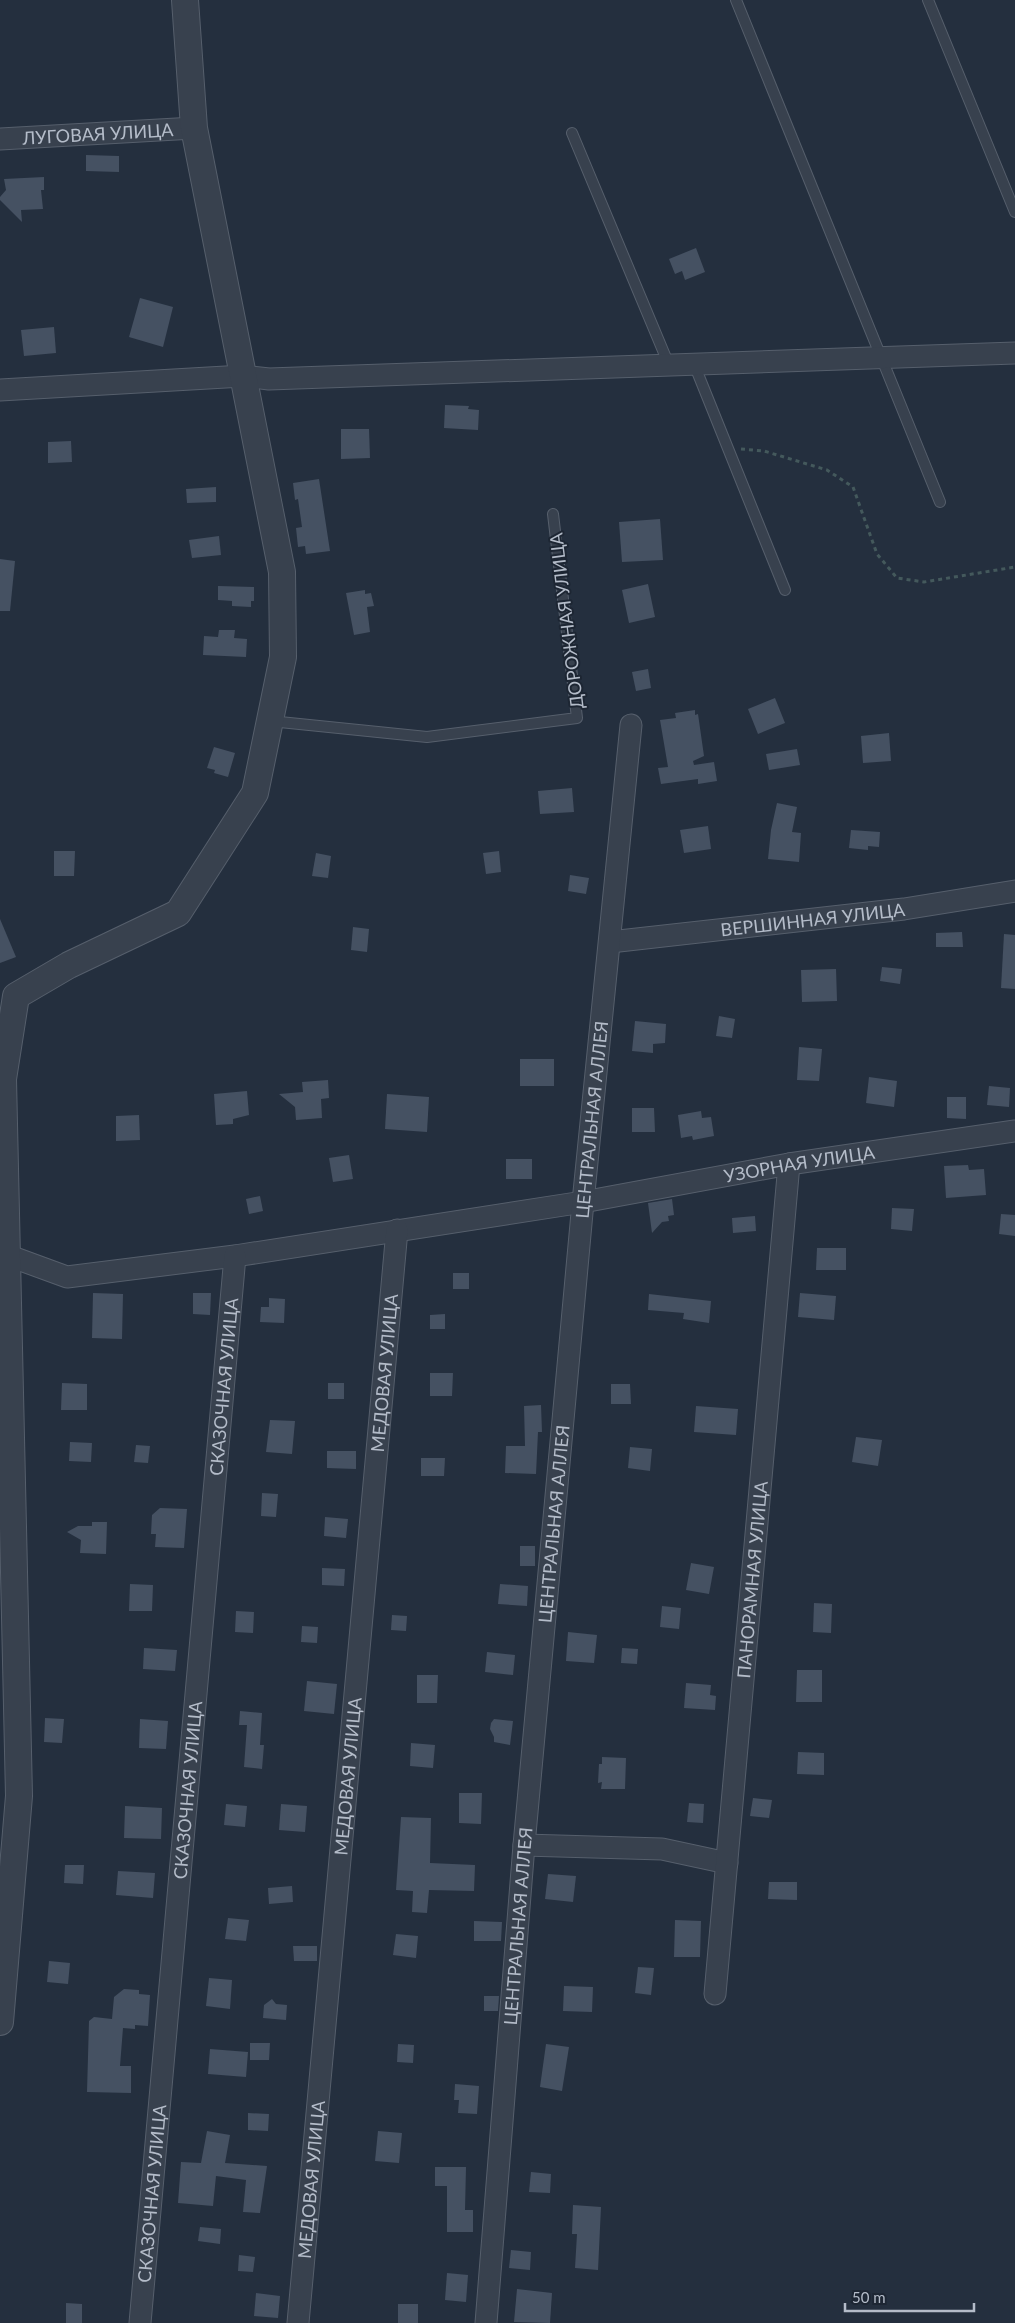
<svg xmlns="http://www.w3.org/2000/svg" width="1015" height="2323" font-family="Lato,sans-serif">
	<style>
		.building { fill: #455162 }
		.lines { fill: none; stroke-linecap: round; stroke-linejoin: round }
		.service-casing { stroke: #565f6c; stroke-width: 12 }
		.minor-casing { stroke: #565f6c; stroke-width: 23 }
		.tertiary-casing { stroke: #565f6c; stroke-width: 28 }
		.path { stroke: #44595c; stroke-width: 3; stroke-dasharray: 4 4; stroke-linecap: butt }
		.service { stroke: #38414e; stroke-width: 10 }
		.minor { stroke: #38414e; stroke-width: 21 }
		.tertiary { stroke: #38414e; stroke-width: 26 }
		.labels { text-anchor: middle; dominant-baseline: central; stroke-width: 4; stroke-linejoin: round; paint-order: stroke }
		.street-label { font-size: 18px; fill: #b4bcc9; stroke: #1d2633 }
	</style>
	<rect width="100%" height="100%" fill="#242f3e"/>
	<g class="building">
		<path d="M86,155L119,156V172L86,171Z"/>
		<path d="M44,177V190H41L43,209L21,210L22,222L0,200V197L6,190L4,179Z"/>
		<path d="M696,248L705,272L685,280L682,271L675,274L669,259Z"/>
		<path d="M140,298L173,307L163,347L129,337Z"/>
		<path d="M54,327L56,353L24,356L21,330Z"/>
		<path d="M445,405L469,406L468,409L479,410L478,430L444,428Z"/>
		<path d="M341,429H369L370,458L341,459Z"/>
		<path d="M71,441L72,462L48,463V442Z"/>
		<path d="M319,479L330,551L306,554L305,546L298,547L296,528L302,527L298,499L295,500L293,483Z"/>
		<path d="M216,487V502L187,503L186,489Z"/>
		<path d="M660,519L663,560L622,562L619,522Z"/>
		<path d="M219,536L221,555L192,558L189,540Z"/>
		<path d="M0,559L15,561L10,611H0Z"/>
		<path d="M648,584L655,617L629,623L622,590Z"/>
		<path d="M218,586L254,587V601H251V607L232,606V601L218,600Z"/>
		<path d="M365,590V594L371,593L374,606L367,607L370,632L354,635L346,593Z"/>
		<path d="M219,630H235L234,638L247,639L246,657L203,655L204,636L218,637Z"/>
		<path d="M648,669L651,688L636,691L632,672Z"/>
		<path d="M775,698L785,723L758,734L748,709Z"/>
		<path d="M695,710V715L698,714L704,756L693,761L694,765L714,762L717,781L698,784V779L661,784L658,768L668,767L660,720L676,718L675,713Z"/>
		<path d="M889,733L891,761L863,763L861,736Z"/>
		<path d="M214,747L235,753L228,777L214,773L215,770L207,768Z"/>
		<path d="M797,749L800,765L769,770L766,754Z"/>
		<path d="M572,788L574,812L540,814L538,791Z"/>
		<path d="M777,803L797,807L792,832L801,833L799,862L768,859L771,830Z"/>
		<path d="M708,826L711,849L684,853L680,830Z"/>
		<path d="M851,830L880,832L879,847L868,846V850L849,848Z"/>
		<path d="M54,851H75L74,876H54Z"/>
		<path d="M499,851L501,872L486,874L483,853Z"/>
		<path d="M316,853L331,856L328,878L312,876Z"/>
		<path d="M570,875L589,878L586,894L568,891Z"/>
		<path d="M0,919L16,957L0,963Z"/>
		<path d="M353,927L369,929L367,952L351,950Z"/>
		<path d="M962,932L963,947H936V933Z"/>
		<path d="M1004,934L1015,935V989L1001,988Z"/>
		<path d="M882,967L902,969L900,984L880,981Z"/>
		<path d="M836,969L837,1001L802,1002L801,970Z"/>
		<path d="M719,1016L735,1019L732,1038L716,1036Z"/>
		<path d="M635,1021L666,1024L665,1043L653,1044V1053L632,1051Z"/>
		<path d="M799,1047L822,1049L819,1081L797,1080Z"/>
		<rect x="520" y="1059" width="34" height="27"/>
		<path d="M869,1077L897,1081L894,1107L866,1103Z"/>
		<path d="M328,1080L329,1098L321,1099L322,1118L296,1120L295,1107L279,1094L303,1092L302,1082Z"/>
		<path d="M989,1086L1010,1088L1009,1107L987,1105Z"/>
		<path d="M247,1091L249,1115L233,1119V1124L216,1125L214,1094Z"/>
		<path d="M387,1094L429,1097L427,1132L385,1129Z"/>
		<path d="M947,1097H966V1119L947,1118Z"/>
		<path d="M632,1108H654L655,1132H632Z"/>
		<path d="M701,1111L702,1118L711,1117L714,1136L693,1140L692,1136L681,1138L678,1115Z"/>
		<path d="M139,1115L140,1140L116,1141V1116Z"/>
		<path d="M349,1155L353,1179L333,1182L329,1158Z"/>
		<rect x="506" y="1159" width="26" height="20"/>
		<path d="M968,1165L969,1170L984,1169L986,1195L946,1198L944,1166Z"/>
		<path d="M260,1196L263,1211L249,1214L246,1199Z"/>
		<path d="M672,1199L674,1215L668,1216L669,1221L662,1222L652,1233L648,1203Z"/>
		<path d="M892,1208L914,1209L912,1231L891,1229Z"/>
		<path d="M1001,1214L1015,1215V1236L999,1234Z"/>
		<path d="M755,1216L756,1231L733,1233L732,1218Z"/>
		<path d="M817,1248H846V1270H816Z"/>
		<rect x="453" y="1273" width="16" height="16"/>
		<path d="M93,1293L123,1294L122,1339L92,1338Z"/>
		<path d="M193,1293H211L210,1315L193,1314Z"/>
		<path d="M800,1293L836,1296L834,1320L798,1317Z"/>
		<path d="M649,1294L711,1301L709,1323L683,1319L684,1313L648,1310Z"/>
		<path d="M269,1298L285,1299L284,1323L260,1322L261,1307H269Z"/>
		<path d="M445,1314V1329H430V1315Z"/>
		<path d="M430,1373H453L452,1396H430Z"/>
		<path d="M62,1383L87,1384V1410H61Z"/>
		<rect x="328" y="1383" width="16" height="16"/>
		<path d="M611,1384H630L631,1404H611Z"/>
		<path d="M541,1405L542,1432H538L536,1474L505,1473L506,1446H525L524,1406Z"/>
		<path d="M696,1406L738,1409L736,1435L694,1432Z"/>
		<path d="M270,1420L295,1421L292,1454L266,1452Z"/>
		<path d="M856,1437L882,1440L878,1466L852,1462Z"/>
		<path d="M70,1442L92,1443L91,1462L69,1461Z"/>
		<path d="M136,1445L150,1446L148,1463L134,1462Z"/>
		<path d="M630,1447L652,1449L650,1471L628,1468Z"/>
		<path d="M327,1451H356V1469L327,1468Z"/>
		<path d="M421,1458H445L444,1476H421Z"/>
		<path d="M262,1493L278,1494L276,1517L261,1516Z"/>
		<path d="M160,1508L187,1509L184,1548L155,1547L156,1534H151L152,1515Z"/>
		<path d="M325,1517L348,1519L346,1538L324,1536Z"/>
		<path d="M92,1522H107L106,1554L80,1553L81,1540L67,1532L78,1526H92Z"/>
		<rect x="520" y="1546" width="15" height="20"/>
		<path d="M691,1563L714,1567L709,1594L686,1590Z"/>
		<path d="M322,1568L345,1569L344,1586L322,1585Z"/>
		<path d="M130,1584L153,1585L152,1611H129Z"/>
		<path d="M500,1584L528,1586L527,1606L498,1604Z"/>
		<path d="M814,1603L832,1604L831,1633L813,1632Z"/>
		<path d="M662,1606L681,1608L679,1629L660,1627Z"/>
		<path d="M236,1611L254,1612L253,1633L235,1632Z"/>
		<path d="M392,1615L407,1616L406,1631L391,1630Z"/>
		<path d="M302,1626L318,1627L317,1643L301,1642Z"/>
		<path d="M568,1632L597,1635L594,1663L566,1661Z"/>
		<path d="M144,1648L177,1650L175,1671L143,1669Z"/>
		<path d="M622,1648L638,1649L637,1664L621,1663Z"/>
		<path d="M487,1652L515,1655L513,1675L485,1672Z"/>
		<path d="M797,1670H822V1702H796Z"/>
		<path d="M417,1675H438L437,1703H417Z"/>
		<path d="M307,1681L337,1684L334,1714L304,1711Z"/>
		<path d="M686,1683L711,1685L710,1695L716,1696L715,1710L684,1708Z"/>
		<path d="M240,1711L262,1713L260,1745H264L262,1769L244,1767L247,1725H239Z"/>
		<path d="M45,1718L64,1719L62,1743L44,1742Z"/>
		<path d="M140,1719L168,1721L166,1749L139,1748Z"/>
		<path d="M494,1719L513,1721L510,1745L494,1742V1737L490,1729L491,1723Z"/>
		<path d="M411,1743L435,1745L433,1768L410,1766Z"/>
		<path d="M798,1752L824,1753V1775L797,1774Z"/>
		<path d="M602,1757L626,1758L625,1789H601L602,1782L598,1783L599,1764H602Z"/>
		<path d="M459,1793H482L481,1824L459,1823Z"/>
		<path d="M753,1798L772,1800L769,1818L750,1816Z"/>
		<path d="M689,1803L704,1804L703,1823L687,1822Z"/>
		<path d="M226,1804L247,1806L245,1827L224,1825Z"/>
		<path d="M281,1804L307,1806L305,1832L279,1830Z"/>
		<path d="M125,1806L162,1808L161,1839L124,1838Z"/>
		<path d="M401,1817L431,1818L430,1863L475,1865L474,1891L429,1890L427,1913L412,1912L413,1891L396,1890Z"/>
		<path d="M65,1865H84L83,1884L64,1883Z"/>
		<path d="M118,1871L155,1873L153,1898L116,1895Z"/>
		<path d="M548,1874L576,1876L573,1902L545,1899Z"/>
		<path d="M769,1882H797V1900L768,1899Z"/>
		<path d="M292,1886L293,1902L269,1904L268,1888Z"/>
		<path d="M228,1918L249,1920L246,1941L225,1939Z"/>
		<path d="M675,1920L701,1921L700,1957H674Z"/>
		<path d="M474,1921L502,1922L501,1941H474Z"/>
		<path d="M396,1934L418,1936L416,1958L393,1955Z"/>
		<path d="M293,1946H317V1961H294Z"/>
		<path d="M49,1961L70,1963L68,1984L47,1982Z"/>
		<path d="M638,1967L654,1968L651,1995L635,1993Z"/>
		<path d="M209,1978L232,1980L230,2009L206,2006Z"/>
		<path d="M564,1986L593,1987L592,2012L563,2011Z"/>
		<path d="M124,1989L139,1990V1994L150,1995L148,2026L135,2025V2029L123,2028L120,2066H131V2093L87,2092L89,2021L94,2017L112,2019L114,1997Z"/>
		<path d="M484,1996H499L498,2011H484Z"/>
		<path d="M272,1999L276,2004L287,2005L286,2020L263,2018L264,2005Z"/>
		<path d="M250,2043H270L269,2060H250Z"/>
		<path d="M398,2044L414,2045L413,2063L397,2062Z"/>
		<path d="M546,2044L569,2047L562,2091L540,2087Z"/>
		<path d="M210,2049L248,2052L246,2077L208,2074Z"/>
		<path d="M455,2084L479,2086L477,2114L458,2113L459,2100H454Z"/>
		<path d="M248,2113L269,2114L268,2131L248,2130Z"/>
		<path d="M207,2131L230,2135L225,2163L267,2166L260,2213L243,2212L246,2180L216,2176L213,2206L178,2203L181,2162L201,2163Z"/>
		<path d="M378,2131L402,2133L399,2163L375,2161Z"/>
		<path d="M435,2167H466L465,2210H473V2232H447V2186H435Z"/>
		<path d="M531,2172L551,2174L550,2193L529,2192Z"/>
		<path d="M573,2205L601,2207L598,2270L575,2268L577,2234H572Z"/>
		<path d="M200,2227L221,2229L220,2244L198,2241Z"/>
		<path d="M511,2250L531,2252L530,2270L509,2268Z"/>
		<path d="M239,2255L255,2257L253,2272L238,2271Z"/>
		<path d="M447,2273L468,2275L466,2302L445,2300Z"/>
		<path d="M517,2289L552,2293L550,2323L514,2322Z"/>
		<path d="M256,2293L280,2296L278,2318L254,2316Z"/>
		<path d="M66,2303L82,2304V2323H66Z"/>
		<rect x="398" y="2304" width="20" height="19"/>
	</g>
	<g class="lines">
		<g class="service-casing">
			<g id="service">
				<path d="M736,0L940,502"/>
				<path d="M928,0L1015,212"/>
				<path d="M572,133L669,365"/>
				<path d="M694,364L785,590"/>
				<path d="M270,721L427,737L577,718L553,514"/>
			</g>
		</g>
		<g class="minor-casing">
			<g id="minor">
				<path id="s1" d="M0,139L194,128"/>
				<path d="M0,390L243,376L269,379L1015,353"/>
				<path id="s2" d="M610,942L904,909L1015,891"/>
				<path id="s3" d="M7,1255L67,1277L235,1256L583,1202L789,1164L1015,1131"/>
				<path d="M524,1845L662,1849L727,1863"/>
				<path id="s4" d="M715,1994L789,1164"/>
				<path id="s5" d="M140,2323L235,1256"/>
				<path id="s6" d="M298,2323L397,1230"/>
				<path id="s7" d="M486,2323L524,1845L583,1202L631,725"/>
			</g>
		</g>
		<g class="tertiary-casing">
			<path id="tertiary" d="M0,2022L19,1796L3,1079L16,996L69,965L178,913L255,793L283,657L282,572L194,128L185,0"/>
		</g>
		<path class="path" d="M741,449L764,451L827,470L853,487L877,554L897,578L924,582L1015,567"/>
		<use href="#service" class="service"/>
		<use href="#minor" class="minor"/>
		<use href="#tertiary" class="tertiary"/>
	</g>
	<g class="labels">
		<g class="street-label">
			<text stroke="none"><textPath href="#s1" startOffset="98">ЛУГОВАЯ УЛИЦА</textPath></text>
			<text transform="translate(566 621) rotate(-97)">ДОРОЖНАЯ УЛИЦА</text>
			<text stroke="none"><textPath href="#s2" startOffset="204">ВЕРШИННАЯ УЛИЦА</textPath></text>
			<text stroke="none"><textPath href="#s7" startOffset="1208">ЦЕНТРАЛЬНАЯ АЛЛЕЯ</textPath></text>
			<text stroke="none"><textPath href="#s3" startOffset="805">УЗОРНАЯ УЛИЦА</textPath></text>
			<text stroke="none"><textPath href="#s6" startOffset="954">МЕДОВАЯ УЛИЦА</textPath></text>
			<text stroke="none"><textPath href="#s5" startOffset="940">СКАЗОЧНАЯ УЛИЦА</textPath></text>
			<text stroke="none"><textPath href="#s7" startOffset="802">ЦЕНТРАЛЬНАЯ АЛЛЕЯ</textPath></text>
			<text stroke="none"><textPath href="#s4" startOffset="416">ПАНОРАМНАЯ УЛИЦА</textPath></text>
			<text stroke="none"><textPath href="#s6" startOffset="549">МЕДОВАЯ УЛИЦА</textPath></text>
			<text stroke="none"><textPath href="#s5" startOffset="535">СКАЗОЧНАЯ УЛИЦА</textPath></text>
			<text stroke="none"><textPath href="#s7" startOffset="398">ЦЕНТРАЛЬНАЯ АЛЛЕЯ</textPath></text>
			<text stroke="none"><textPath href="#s6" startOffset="144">МЕДОВАЯ УЛИЦА</textPath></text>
			<text stroke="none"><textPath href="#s5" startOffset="130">СКАЗОЧНАЯ УЛИЦА</textPath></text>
		</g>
	</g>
	<path d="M845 2303v8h129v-8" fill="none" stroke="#b4bcc9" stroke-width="2.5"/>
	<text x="852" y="2303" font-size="15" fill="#b4bcc9" stroke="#1d2633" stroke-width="4" paint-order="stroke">50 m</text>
</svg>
